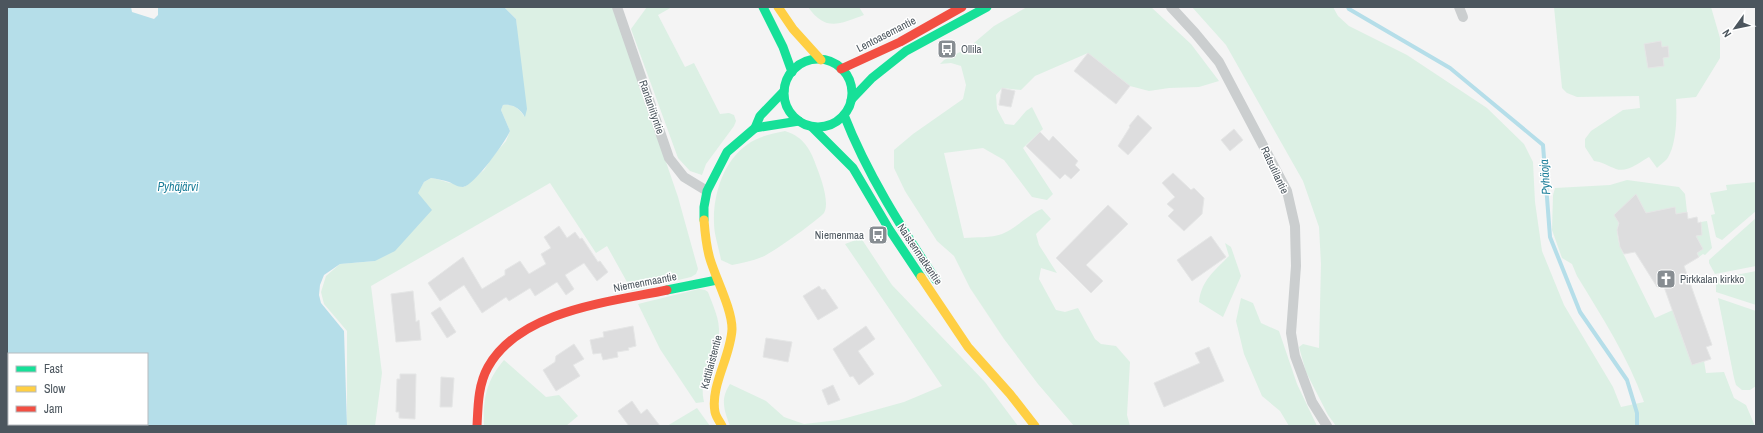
<svg xmlns="http://www.w3.org/2000/svg" width="1763" height="433" font-family="'Archivo Narrow',sans-serif">
	<style>
		.green { fill: #dcf0e4 }
		.water { fill: #b5dee9; fill-rule: evenodd }
		.lines { fill: none; stroke-linecap: round; stroke-linejoin: round }
		.stream { stroke: #b5dee9; stroke-width: 4 }
		.building { fill: #ddddde; stroke: #e5e6e6 }
		.street { stroke: #cbcecf; stroke-width: 10 }
		.fast { stroke: #16e098; stroke-width: 9 }
		.slow { stroke: #ffcf43; stroke-width: 9 }
		.jam { stroke: #f24e42; stroke-width: 9 }
		.labels { text-anchor: middle; dominant-baseline: central; stroke-width: 3; stroke-linejoin: round; paint-order: stroke }
		.street-label { font-size: 11px; fill: #4c565e; stroke: #fff }
		.poi-label { font-size: 11px; fill: #4c565e; stroke: #fff; text-anchor: start }
		.water-label { font-size: 12px; font-style: italic; fill: #1c7e99; stroke: #fff }
	</style>
	<rect width="100%" height="100%" fill="#f4f4f4"/>
	<g class="green">
		<path d="M504,7H613L678,197L698,269L696,274L691,277L632,291L607,246L596,253L550,183L371,286L382,373L375,426H347V331L324,304L321,292L326,276L340,264L375,261L424,182L431,178C443,180 452,184 464,187L484,170L493,156L506,141L510,131L501,110L503,105C513,104 519,108 524,116L516,19Z"/>
		<path d="M647,7H672L658,15L685,67L694,63L720,114L729,113L734,115L736,121L734,126L706,164L702,175L690,171L678,158L631,29Z"/>
		<path d="M808,7H859L864,15C839,24 826,32 808,7Z"/>
		<path d="M1027,7H1151L1191,44L1219,81L1199,87L1169,88L1149,91L1130,86L1088,53L1035,76L1021,90L1002,88L996,95L997,109L1005,124L1014,125L1026,111L1032,107L1043,129L1023,148L1053,194L1047,200L1032,197L1004,160L983,148L944,153L964,238C976,237 991,238 1002,234C1017,228 1027,215 1042,209L1051,219L1036,234L1039,245L1057,273L1041,268L1039,279L1056,310L1065,312L1078,308L1095,339L1101,344L1116,346L1130,362L1127,415L1130,426H1074L1038,384L1004,339L970,288L954,256L937,241L905,191L894,168V150L913,134L963,99L966,85L961,66L951,63L940,64L944,60L968,48L994,26Z"/>
		<path d="M1192,7H1333L1338,16L1349,26L1407,55L1487,108L1524,144L1533,162L1535,202L1542,251L1564,305L1613,387L1621,407L1644,402C1628,357 1602,317 1577,276L1572,264L1562,258L1552,230L1553,195L1555,188L1610,185L1627,180L1679,187L1685,194L1687,212L1676,214L1675,208L1646,213L1636,194L1622,208L1617,230L1618,239L1620,247L1655,318L1673,310L1692,365L1704,361L1706,373L1724,372L1734,398L1746,405L1755,426H1336L1328,415L1306,372L1299,347L1303,344L1319,348L1321,264L1319,227L1303,181L1226,45Z"/>
		<path d="M1554,7H1711L1720,38V58L1696,97L1676,99C1677,115 1677,145 1667,159C1664,162 1660,165 1657,168L1649,157C1640,162 1627,173 1616,169C1608,166 1603,162 1594,161L1585,147V139L1591,131L1623,110L1640,108L1639,96L1577,97L1567,93L1562,88Z"/>
		<path d="M785,131C804,137 811,150 817,168C821,178 830,203 824,213C818,220 771,254 762,257C752,261 742,263 732,265L721,260C719,248 714,235 714,223C713,195 723,161 748,144C759,136 772,134 785,131Z"/>
		<path d="M1756,182V211L1722,240L1716,237L1711,215L1715,214L1710,193L1727,190L1726,185Z"/>
		<path d="M1756,218V266L1715,274L1709,263V260Z"/>
		<path d="M1707,221L1712,248L1705,255L1703,254L1699,257L1697,253L1703,249L1696,236L1702,235L1701,222Z"/>
		<path d="M861,238L892,285L985,382L1018,426H730C724,410 720,399 730,384L766,401L784,417L804,424L839,420L904,402L942,386L845,244Z"/>
		<path d="M1225,243L1231,247L1241,276L1223,317L1199,302C1201,281 1215,270 1229,256Z"/>
		<path d="M1756,271V305L1716,292V279Z"/>
		<path d="M699,289L705,290L708,292C713,306 720,319 719,334C719,342 715,347 712,354C706,370 700,386 704,402L696,403L660,349L638,304Z"/>
		<path d="M1241,298L1253,303L1261,323L1279,331L1297,384L1317,426H1289L1280,411L1262,396L1244,354L1236,321Z"/>
		<path d="M1718,298L1756,311V386L1750,390H1742L1736,385L1734,378Z"/>
		<path d="M504,360L546,397L559,395L578,416L566,426H484C483,399 486,381 504,360Z"/>
		<path d="M697,408L710,426H667Z"/>
	</g>
	<path class="water" d="M7,7H131L132,12L154,19L158,15V7H504L516,19L527,109L525,117C520,108 513,104 503,105L501,110L510,131C506,141 474,186 463,187C457,187 454,184 449,182C444,180 437,179 431,178L424,182L418,193L432,210L395,251L375,261L340,264L324,275L320,285L319,295L321,303L344,331L347,426H7ZM9,354H147V424H9Z"/>
	<g class="lines">
		<path class="stream" d="M1348,7L1349,9L1450,68L1543,145L1550,237L1580,312L1627,380L1637,413V426"/>
	</g>
	<g class="building">
		<path d="M1661,41L1662,47L1668,46L1669,57L1663,58L1664,66L1648,68L1644,44Z"/>
		<path d="M1088,53L1130,86L1116,104L1074,71Z"/>
		<path d="M1002,88L1015,91L1011,107L999,105Z"/>
		<path d="M1138,115L1152,128L1128,155L1118,146L1130,127L1129,126Z"/>
		<path d="M1234,129L1243,140L1230,151L1221,140Z"/>
		<path d="M1040,132L1049,141L1053,136L1078,161L1075,165L1080,170L1071,179L1065,174L1060,179L1026,146Z"/>
		<path d="M1173,173L1191,190L1194,188L1204,198L1202,214L1184,231L1168,216L1174,210L1167,204L1175,197L1162,183Z"/>
		<path d="M1636,194L1646,213L1675,207L1676,214L1687,212L1688,219L1697,217L1698,223L1701,222L1702,235L1696,236L1703,249L1697,253L1699,257L1684,266L1712,345L1706,347L1711,359L1692,365L1663,284L1657,287L1635,252L1624,254L1620,247L1617,230L1619,223L1614,215Z"/>
		<path d="M1108,205L1128,224L1086,265L1103,281L1091,293L1056,258Z"/>
		<path d="M559,226L567,238L575,232L580,239L582,238L598,262L600,261L608,272L597,281L584,263L565,275L574,289L566,295L557,282L535,296L530,288L509,301L506,297L482,313L464,285L440,301L428,283L463,257L482,289L505,275V270L520,261L529,274L546,264L541,254L551,248L544,237Z"/>
		<path d="M1211,236L1226,257L1192,281L1177,260Z"/>
		<path d="M819,286L822,290L825,289L838,308L818,320L803,296Z"/>
		<path d="M413,291L416,322L419,320L421,340L396,342L391,294Z"/>
		<path d="M440,307L456,332L447,338L431,313Z"/>
		<path d="M633,326L636,346L628,348L629,350L617,352L618,357L603,360L601,353L593,354L590,340L604,337L603,332Z"/>
		<path d="M866,326L875,339L858,351L874,374L859,385L853,376L850,377L833,349Z"/>
		<path d="M766,338L792,342L788,362L763,357Z"/>
		<path d="M574,344L584,359L573,365L580,376L556,391L543,370L555,362L556,356Z"/>
		<path d="M1209,347L1224,381L1164,407L1154,383L1200,363L1195,353Z"/>
		<path d="M400,374H416L415,419L399,418V412H396L397,379H400Z"/>
		<path d="M441,377L454,378L452,407H440Z"/>
		<path d="M833,385L840,400L828,405L822,390Z"/>
		<path d="M632,401L641,414L647,409L660,426H629L618,411Z"/>
	</g>
	<g class="lines">
		<g class="street">
			<path d="M617,7L669,158L684,177L707,191"/>
			<path d="M1171,7L1195,33L1219,62L1287,191L1295,226L1296,266L1291,333L1295,356L1312,402L1327,426"/>
			<path d="M1459,7L1463,17"/>
		</g>
		<g class="fast">
			<path d="M763,7L783,47L792,72"/>
			<circle cx="818" cy="93" r="34"/>
			<path d="M851,100L872,78L906,51L987,7"/>
			<path d="M844,115C867,174 901,227 936,280"/>
			<path d="M812,127L853,168L889,229L921,277"/>
			<path d="M755,128L799,121"/>
			<path d="M704,220V207L707,191L727,152L755,128L760,116L784,91"/>
			<path d="M667,290L717,280"/>
		</g>
		<g class="slow">
			<path d="M778,7L793,29L821,60"/>
			<path d="M704,220C705,233 706,246 710,259C716,279 732,309 732,329C731,356 710,386 715,412C716,417 720,422 722,426"/>
			<path d="M921,277L968,347L1010,394L1035,426"/>
		</g>
		<g class="jam">
			<path d="M841,69L900,42L962,7"/>
			<path d="M477,426C478,406 478,385 488,367C520,310 610,302 667,290"/>
		</g>
	</g>
	<defs>
		<g id="bus-square" transform="scale(1)"><rect x="-9" y="-9" width="18" height="18" rx="4" fill="#878d92" stroke="#fff"/><path d="M-5-6H5V4H4V6H2V4H-2V6H-4V4H-5ZM-3.5-4V0h7V-4ZM-3.5 1.2v1.5H-2V1.2ZM2 1.2v1.5H3.5V1.2Z" fill="#fff"/></g>
		<g id="church-square" transform="scale(1)"><rect x="-9" y="-9" width="18" height="18" rx="4" fill="#878d92" stroke="#fff"/><path d="M-1.2-6h2.4v3.5h3.3v2.4h-3.3V6h-2.4V-.1h-3.3v-2.4h3.3Z" fill="#fff"/></g>
	</defs>
	<g fill-rule="evenodd">
		<use href="#bus-square" x="947" y="49"/>
		<use href="#bus-square" x="878" y="235"/>
		<use href="#church-square" x="1666" y="279"/>
	</g>
	<g class="labels">
		<g class="street-label">
			<text transform="translate(886 34) rotate(-27)">Lentoasemantie</text>
			<text transform="translate(652 107) rotate(71)">Rantaniityntie</text>
			<text transform="translate(1275 170) rotate(65)">Ratsutilantie</text>
			<text transform="translate(920 254) rotate(56)">Naistenmatkantie</text>
			<text transform="translate(645 282) rotate(-11)">Niemenmaantie</text>
			<text transform="translate(711 362) rotate(-75)">Kattilaistentie</text>
		</g>
		<g class="poi-label">
			<text x="961" y="49">Ollila</text>
			<text x="864" y="235" text-anchor="end">Niemenmaa</text>
			<text x="1680" y="279">Pirkkalan kirkko</text>
		</g>
		<g class="water-label">
			<text transform="translate(1545 177) rotate(-94)">Pyhäoja</text>
			<text x="178" y="187">Pyhäjärvi</text>
		</g>
	</g>
	<rect width="1763" height="433" fill="none" stroke="#4c565e" stroke-width="16"/>
	<rect x="8" y="353" width="140" height="72" fill="#ffffff" stroke="#b7bbbf"/>
	<rect x="16" y="366" width="20" height="6" fill="#16e098" stroke="#b7bbbf"/>
	<text x="44" y="373" font-size="12" fill="#4c565e">Fast</text>
	<rect x="16" y="386" width="20" height="6" fill="#ffcf43" stroke="#b7bbbf"/>
	<text x="44" y="393" font-size="12" fill="#4c565e">Slow</text>
	<rect x="16" y="406" width="20" height="6" fill="#f24e42" stroke="#b7bbbf"/>
	<text x="44" y="413" font-size="12" fill="#4c565e">Jam</text>
	<g transform="translate(1735 28) rotate(237)" stroke="#ffffff" stroke-width="3" paint-order="stroke">
	<path d="M0-3L7 15L0 10L-7 15Z" fill="#4c565e"/>
	<text y="-6" font-size="11" font-weight="bold" text-anchor="middle" fill="#4c565e">N</text>
	</g>
</svg>
